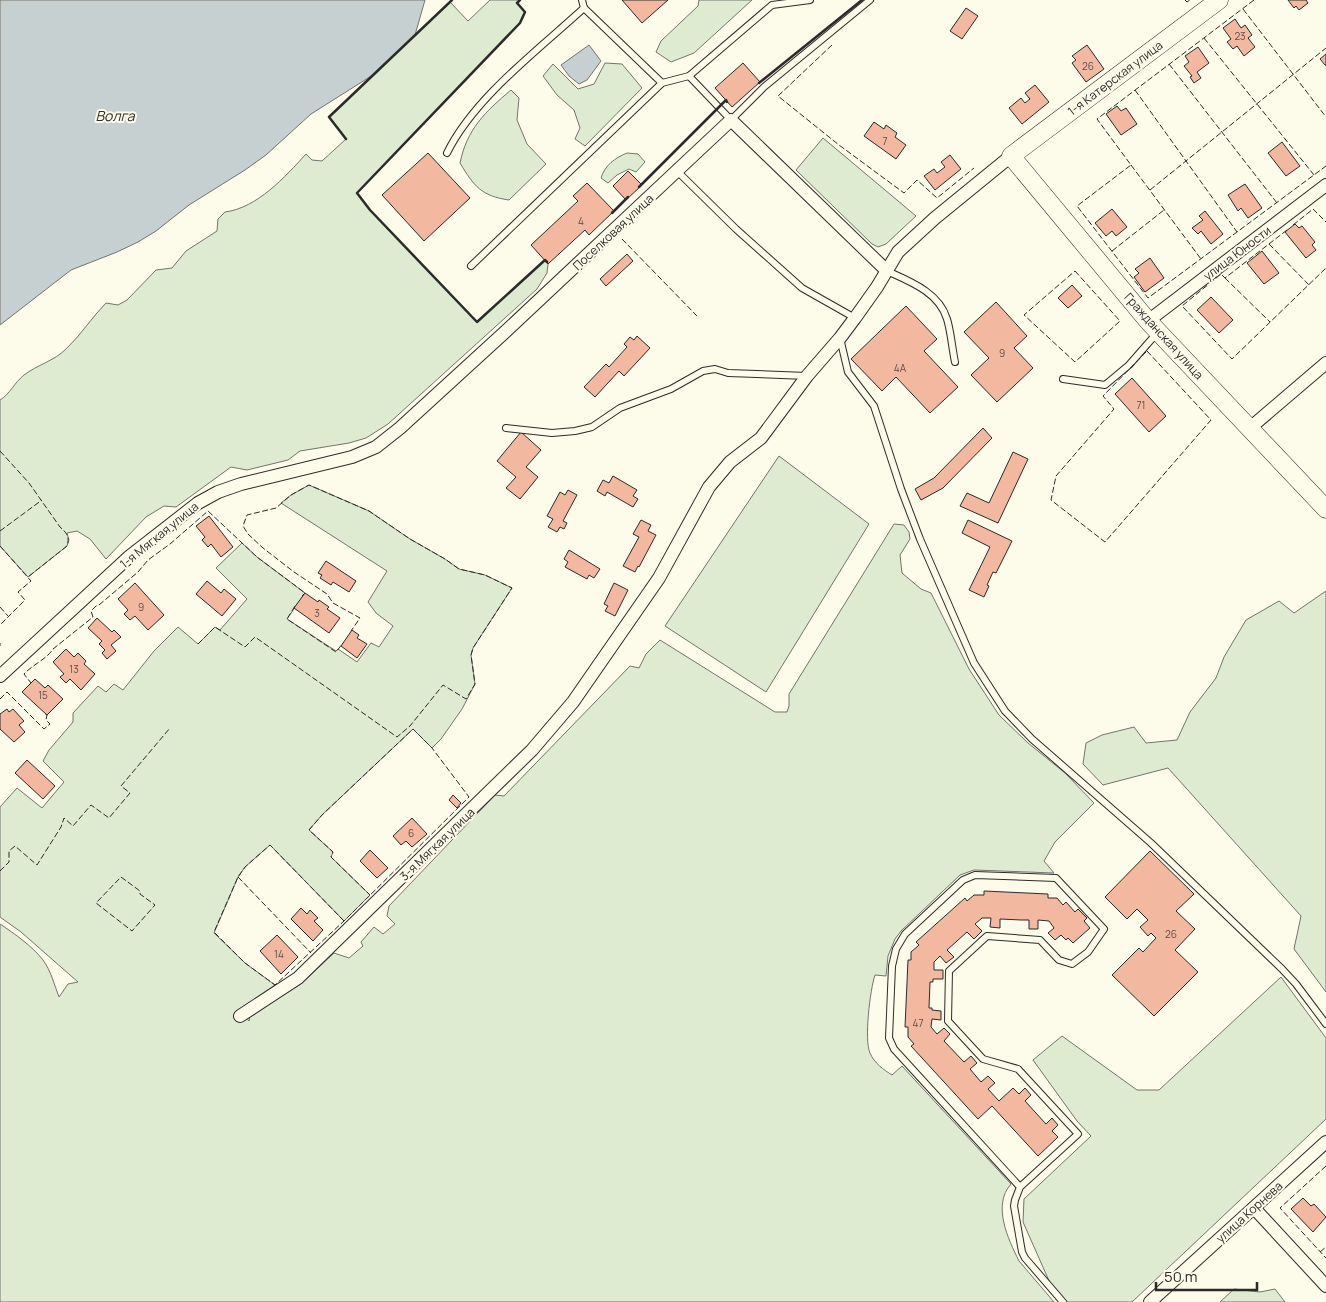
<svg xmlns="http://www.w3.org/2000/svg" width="1326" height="1302" font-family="Manrope,sans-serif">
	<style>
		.green { fill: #deebd1; stroke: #74746e }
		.water { fill: #c7d0d0; stroke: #74746e }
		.building { fill: #f2b8a0; stroke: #2b2b2b }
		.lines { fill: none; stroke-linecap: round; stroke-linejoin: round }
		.lane-casing { stroke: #2b2b2b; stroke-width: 8 }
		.street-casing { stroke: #2b2b2b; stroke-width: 14 }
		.secondary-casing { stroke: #2b2b2b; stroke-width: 19 }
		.lane { stroke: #fdfbea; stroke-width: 6 }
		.street { stroke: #fdfbea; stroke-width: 12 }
		.secondary { stroke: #fdfbea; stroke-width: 18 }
		.fence { stroke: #2b2b2b; stroke-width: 1; stroke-dasharray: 6 2.5; stroke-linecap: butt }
		.wall { stroke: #2b2b2b; stroke-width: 2.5 }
		.labels { text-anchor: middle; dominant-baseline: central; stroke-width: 4; stroke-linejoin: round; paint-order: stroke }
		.number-label { font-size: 10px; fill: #5d4e48 }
		.street-label { font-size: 12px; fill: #2b2b2b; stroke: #fdfbea }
		.water-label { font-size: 14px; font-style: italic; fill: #2b2b2b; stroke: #fdfbea }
	</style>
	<rect width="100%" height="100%" fill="#fdfbea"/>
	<g class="green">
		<path d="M490,0H520L518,3L525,12L520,23L357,193L370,210L477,322L545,260L548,264L547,273L537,289L388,424L366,438L349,443L300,451L288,460L247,470L231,467L176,507L164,506L146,517L106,559L90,539L77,531L67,533L69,540L67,546L28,577L0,546V400C10,394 14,383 24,375C37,365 54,361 66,349C81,335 92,317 106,303L118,305L127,300L156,270L172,268L186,251L217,231L218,219L225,212C257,208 285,177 306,154L312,160L322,161L346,139L329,117L450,2L468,21Z"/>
		<path d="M699,0H752L694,53L671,62L656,52L661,41L698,6Z"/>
		<path d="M605,63L622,64L642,88L585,146L575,139L580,128L574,110L557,95L543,76L553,64L578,89L594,84Z"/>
		<path d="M511,90L519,98L517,120L527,144L546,164L509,200C481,196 474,186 460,163C467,129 485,112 511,90Z"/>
		<path d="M823,138L916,216L886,244L878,247L872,244L796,170Z"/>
		<path d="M627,153L638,154L645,162L636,172L629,169L617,175L608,183L601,178C605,165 615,158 627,153Z"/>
		<path d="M779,456L869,524L766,692L665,626Z"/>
		<path d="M309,485L369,511L410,539L445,559L459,569L485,575L512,588L473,648L471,655L475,684L462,709L441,739L432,748L413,729L322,815L309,830L333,852L331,857L370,895L344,921L270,845L245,867L238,877L214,933L245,963L275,985L240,1009L249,1021L250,1016L301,984L334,953L349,958L363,946L361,942L374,927L383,934L395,924L387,916L389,906L495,795L504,796L630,666L639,668L646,654L660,640L775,712H787L789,706V694L894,524L904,525L909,532L910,539L900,555L902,573L921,589L931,593L969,669L999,715L1028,743L1065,773L1094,803L1055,842L1044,861L1054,873L974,870L960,875L901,931L895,939L888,956L886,976L875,975C870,990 864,1040 870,1053C874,1063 884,1070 892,1075L902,1066L1011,1184C992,1205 1008,1239 1019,1261L1054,1302H0V924C15,934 32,946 43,960C51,971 54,984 59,997L68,984L78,982L21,932L0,917V807L17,788L42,808L64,782L43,761L49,750L73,722V713L98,686L106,692L114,684L123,690L154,651L178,627L198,644L215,627L220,630L247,599L216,568L242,543L257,557L305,593L287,619L336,651L338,649L357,662L371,643L379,647L393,626L376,613L368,602L387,571L281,503L291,495Z"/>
		<path d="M1326,591V992L1294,949L1301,916L1168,768L1103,785L1083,764L1086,743L1102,735L1134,727L1146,743L1177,740L1190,712L1216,678L1224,657L1246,620L1279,601L1294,613Z"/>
		<path d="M1281,977L1326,1038V1119L1132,1302H1063L1054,1292L1023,1222L1024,1199L1091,1136L1077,1121L1033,1060L1062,1036L1137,1090H1159Z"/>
		<path d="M1234,1289L1260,1292L1275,1289L1285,1302H1220Z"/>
	</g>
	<g class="water">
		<path d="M0,0H425L415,35L376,73L311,114L266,155L245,170L189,205L156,231L138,242L117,252L71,270L0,325Z"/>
		<path d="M589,45L601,61L587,80L579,84L569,76L561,65Z"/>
	</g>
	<g class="building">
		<path d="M622,0H668L642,23Z"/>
		<path d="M1288,0H1306L1308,3L1299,10L1296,6L1294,8Z"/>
		<path d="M966,8L978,16L962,39L950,31Z"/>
		<path d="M1235,19L1241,28L1245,25L1252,35L1248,38L1255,47L1244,56L1237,46L1233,49L1227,42L1231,39L1223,28Z"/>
		<path d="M1087,45L1104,69L1086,82L1072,63L1076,60L1072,56Z"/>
		<path d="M1198,47L1209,63L1197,72L1201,78L1194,83L1190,77L1192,76L1184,66L1189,62L1185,56Z"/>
		<path d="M1326,54V66L1320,59Z"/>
		<path d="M743,63L760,82L732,107L715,88Z"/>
		<path d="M1035,85L1049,102L1022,124L1009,108L1021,98L1025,103L1030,99L1025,93Z"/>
		<path d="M1117,106L1121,111L1126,108L1137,124L1121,135L1106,114Z"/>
		<path d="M874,122L884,129L886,125L897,133L895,137L906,145L896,159L864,136Z"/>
		<path d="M1282,142L1300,166L1286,176L1268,153Z"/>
		<path d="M428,153L470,198L424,241L382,195Z"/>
		<path d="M950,155L961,169L935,190L924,176L934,169L937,173L945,167L941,162Z"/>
		<path d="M628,171L642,185L626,200L613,186Z"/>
		<path d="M587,183L614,211L589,235L585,230L548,264L531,245L578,201L573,196Z"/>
		<path d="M1245,184L1262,208L1248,218L1241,208L1238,211L1228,195Z"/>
		<path d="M1112,209L1127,227L1116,236L1112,231L1106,236L1095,223Z"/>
		<path d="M1205,211L1223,234L1211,244L1201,231L1198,234L1192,228L1203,220L1199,216Z"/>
		<path d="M1295,224L1299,228L1302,226L1315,242L1312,245L1316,250L1306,258L1285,232Z"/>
		<path d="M1262,251L1279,273L1264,284L1247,263Z"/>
		<path d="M627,254L633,261L606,286L600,279Z"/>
		<path d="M1150,258L1164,278L1145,292L1134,277L1139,273L1135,269Z"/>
		<path d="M1072,285L1082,296L1068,308L1058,298Z"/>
		<path d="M1211,297L1233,320L1219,333L1197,310Z"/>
		<path d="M996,302L1027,336L1014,348L1033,368L997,402L971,375L989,358L964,332Z"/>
		<path d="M906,306L937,339L924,351L958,387L930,413L896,377L882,391L851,359Z"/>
		<path d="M637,336L650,348L624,376L619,371L595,397L584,387L606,364L609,367L627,347L624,344L630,337L634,340Z"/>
		<path d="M1132,378L1166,416L1149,432L1115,394Z"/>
		<path d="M983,428L992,438L943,488L921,500L915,489L934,478Z"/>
		<path d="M521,432L541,450L526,467L538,477L520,499L506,488L516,477L497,461Z"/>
		<path d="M1013,452L1028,459L998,523L960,506L967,493L989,503Z"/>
		<path d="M613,476L637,490L633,496L638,499L633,507L607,492L605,496L597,491L603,480L609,483Z"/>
		<path d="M568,490L577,495L563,521L567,523L564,529L560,527L557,532L548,527L553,519L547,516L560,492L565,495Z"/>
		<path d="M209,516L233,547L221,557L211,544L208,547L202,540L205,537L196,526Z"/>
		<path d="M641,520L651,525L648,531L656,535L639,567L638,566L635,572L623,566L639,537L633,534Z"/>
		<path d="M968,520L1012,541L996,573L993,572L987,585L989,586L984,597L969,590L990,547L962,533Z"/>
		<path d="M569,550L600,569L594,578L589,575L587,579L565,567L568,562L564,559Z"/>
		<path d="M326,561L356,581L349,592L333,582L331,585L320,578L322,575L318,573Z"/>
		<path d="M207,581L221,593L224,589L236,599L222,616L196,594Z"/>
		<path d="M135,583L164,615L148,630L135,616L130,620L124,614L128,610L118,599Z"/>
		<path d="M614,583L628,590L615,616L605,611L608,606L604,604Z"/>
		<path d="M305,593L318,602L319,600L329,607L327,609L340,618L329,633L294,608Z"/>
		<path d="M97,618L112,632L114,630L121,637L111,645L116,651L107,659L102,653L105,650L99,644L102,641L88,628Z"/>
		<path d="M352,630L359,635L357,638L367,644L357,658L341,646Z"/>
		<path d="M66,649L74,657L78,653L86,661L84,664L95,674L81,690L70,679L66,683L60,677L64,674L53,662Z"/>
		<path d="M35,679L45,688L48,685L63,699L47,715L22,692Z"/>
		<path d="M7,709L9,712L13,709L24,721L19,725L25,732L14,742L0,729V714Z"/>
		<path d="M27,760L55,786L43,799L15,773Z"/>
		<path d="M453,795L461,803L457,808L449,800Z"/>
		<path d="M412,818L427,834L412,847L406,841L401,845L393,836Z"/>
		<path d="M370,850L388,868L377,878L360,861Z"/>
		<path d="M1150,851L1194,894L1176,911L1195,929L1175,950L1198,972L1154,1016L1112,975L1139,948L1143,952L1156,938L1151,933L1148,936L1140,927L1148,920L1137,909L1127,919L1105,897Z"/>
		<path d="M984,891L1048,894V898H1057L1063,905L1066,902L1075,912L1078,909L1087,918L1084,921L1090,928L1073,943L1068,938L1066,940L1061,935L1055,940L1048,933L1054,928L1049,921L1038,920V929H1029V920H1021L1000,919V928L990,927L991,918H982L975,924L982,931L974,939L967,932L947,950L954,957L946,963L940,956L934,962V970H943V979H933V982H930L929,1008H932V1010L941,1011V1020L932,1019L931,1027L937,1034L944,1028L950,1034L944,1041L964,1062L971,1056L977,1063L970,1069L981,1082L988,1076L995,1083L988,1089L999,1101L1013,1088L1019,1094L1025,1088L1031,1095L1025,1101L1046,1124L1052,1118L1058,1125L1052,1131L1058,1137L1038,1156L992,1106L978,1119L911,1046L914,1044L908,1037V1027H905L908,960H911V952L919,945L916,942L965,898L967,901L974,895H984Z"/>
		<path d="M301,908L307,914L310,910L318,918L314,921L323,930L313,941L291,919Z"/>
		<path d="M277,935L298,957L281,974L260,951Z"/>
		<path d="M1303,1198L1311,1206L1314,1204L1326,1217L1313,1232L1291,1209Z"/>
	</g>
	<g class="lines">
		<g class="lane-casing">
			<g id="lane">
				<path d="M584,8L662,83"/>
				<path d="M689,76L731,120L764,87L870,0"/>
				<path d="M447,153C474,98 538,50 584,8L582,0"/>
				<path d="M678,172L736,229L802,288L855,318"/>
				<path d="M471,266L662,83L689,76L772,5L810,0"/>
				<path d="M887,271C909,281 939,292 947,319C951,332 952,348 955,362"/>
				<path d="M840,338L848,372L874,406L901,489L920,539L974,663L1005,711L1032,739L1151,843L1282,969L1296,984L1326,1024"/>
				<path d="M1063,379L1105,385L1129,365L1157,333"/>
				<path d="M506,428L552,433L575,431L592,427L620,408L671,389L703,371L715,369L728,373L807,376"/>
				<path d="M1020,1187L894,1049L889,1038L892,966L896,949L905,934L963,880L975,875L1056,878L1104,929L1088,952L1072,964L1059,960L1040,940L987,936L949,971L948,1021L983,1059L1018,1069L1078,1134L1020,1187L1015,1200L1014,1206L1022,1252L1025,1258L1063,1302"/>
			</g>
		</g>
		<g class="street-casing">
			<g id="street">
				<path d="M1148,321L1326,185"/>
				<path d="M1250,428L1326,363"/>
				<path d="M0,676L130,556L198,503L218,492L241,484L352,457L376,447L400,428L505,332L731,120L887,271"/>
				<path d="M240,1016L298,978L532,750L573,702L659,578L709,487L730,462L761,438L807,376L840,338L855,318L877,287L898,252L935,218L1011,156"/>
				<path d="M1254,1208L1326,1286"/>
				<path d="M1150,1302L1326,1142"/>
			</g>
		</g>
		<g class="secondary-casing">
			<path id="secondary" d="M1219,0L1011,156L1148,321L1326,509"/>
		</g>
		<use href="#lane" class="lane"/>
		<use href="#street" class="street"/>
		<use href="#secondary" class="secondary"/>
		<g class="fence">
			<path d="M1185,0L1187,2L1190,0"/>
			<path d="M1254,0L1097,119L1131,165L1077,206L1148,298L1326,166"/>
			<path d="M1243,9L1326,117"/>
			<path d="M1204,38L1314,175"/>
			<path d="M832,45L778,96L839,145L904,193L917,180L937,198L974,168"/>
			<path d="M1169,64L1277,203"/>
			<path d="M1135,90L1237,232"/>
			<path d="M1131,165L1201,259"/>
			<path d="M1150,190L1326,48"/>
			<path d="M1293,225L1313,209L1326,222"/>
			<path d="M1287,230L1225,278L1221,274L1182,306L1232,359L1326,268"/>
			<path d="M622,239L697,316"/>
			<path d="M1269,244L1309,285"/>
			<path d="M1112,251L1164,210"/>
			<path d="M1075,271L1120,321L1075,362L1024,315Z"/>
			<path d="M1225,278L1270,322"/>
			<path d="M1147,351L1211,420L1105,542L1051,500L1056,476L1114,409L1103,396Z"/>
			<path d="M0,451L29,483L60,527C67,533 70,537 67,546L28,577"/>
			<path d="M0,531L42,500"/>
			<path d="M0,546L31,581L18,592L25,600L0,625"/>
			<path d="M295,606L287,619L336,652L343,643"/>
			<path d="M0,607L8,616"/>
			<path d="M0,643V646"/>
			<path d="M198,644L215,627L245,647L255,637L397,737L410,726L443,685L466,699L475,684L471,655L473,648L512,588L485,575L459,569L445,559L410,539L369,511L309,485L291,495L276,508L247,515L243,526L248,534L263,548L294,572L327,594L333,603L360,618L351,631"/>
			<path d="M30,684L31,683L24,674C32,665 47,659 53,649L93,617L91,611L96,606L99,605L138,572L148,560L170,544L208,511L257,557L305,593L302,596"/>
			<path d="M0,699L7,692L44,729L50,724L46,720L47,715L45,714"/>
			<path d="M0,871L9,862V851L15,846L37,865L61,827L64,818L73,826L91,805L109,818L130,793L121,786L170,728"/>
			<path d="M121,877L140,891V894L155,905L132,931L96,903Z"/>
			<path d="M238,877L311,953"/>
			<path d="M344,921L270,845L245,867L238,877L214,932L245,963L275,985L344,921L469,797L432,748L413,729L322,815L309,830L333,852L331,857L370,895"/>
			<path d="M1326,1166L1280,1208L1326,1258"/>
			<path d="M1320,1252L1326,1247"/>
		</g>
		<g class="wall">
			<path d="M520,0L517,3L525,12L520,23L357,193L370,210L477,322L545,260L547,262"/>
			<path d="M759,83L862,0"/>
			<path d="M346,139L329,117L452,0"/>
			<path d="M639,187L726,100L727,102"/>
			<path d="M612,213L628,197"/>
		</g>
	</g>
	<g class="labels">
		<g class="number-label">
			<text x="1240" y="36">23</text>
			<text x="1088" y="66">26</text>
			<text x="885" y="141">7</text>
			<text x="581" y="221">4</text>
			<text x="1002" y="353">9</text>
			<text x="900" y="368">4А</text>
			<text x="1141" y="405">71</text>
			<text x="141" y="607">9</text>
			<text x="317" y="613">3</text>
			<text x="74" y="669">13</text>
			<text x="43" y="695">15</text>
			<text x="411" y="833">6</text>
			<text x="1171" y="934">26</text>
			<text x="279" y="954">14</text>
			<text x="918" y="1023">47</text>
		</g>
		<g class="street-label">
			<text transform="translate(1115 78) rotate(-37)">1-я Катерская улица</text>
			<text transform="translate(613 232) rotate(-43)">Поселковая улица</text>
			<text transform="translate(1237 253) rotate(-37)">улица Юности</text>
			<text transform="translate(1164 336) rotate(48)">Гражданская улица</text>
			<text transform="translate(159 535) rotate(-39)">1-я Мягкая улица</text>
			<text transform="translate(437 844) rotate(-44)">3-я Мягкая улица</text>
			<text transform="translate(1249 1212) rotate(-42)">улица Корнева</text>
		</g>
		<g class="water-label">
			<text x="115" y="115">Волга</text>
		</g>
	</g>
	<path d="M1156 1282v8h101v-8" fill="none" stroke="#2b2b2b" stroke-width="2.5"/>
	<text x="1164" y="1282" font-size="15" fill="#2b2b2b" stroke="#fdfbea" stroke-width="4" paint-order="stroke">50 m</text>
</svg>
